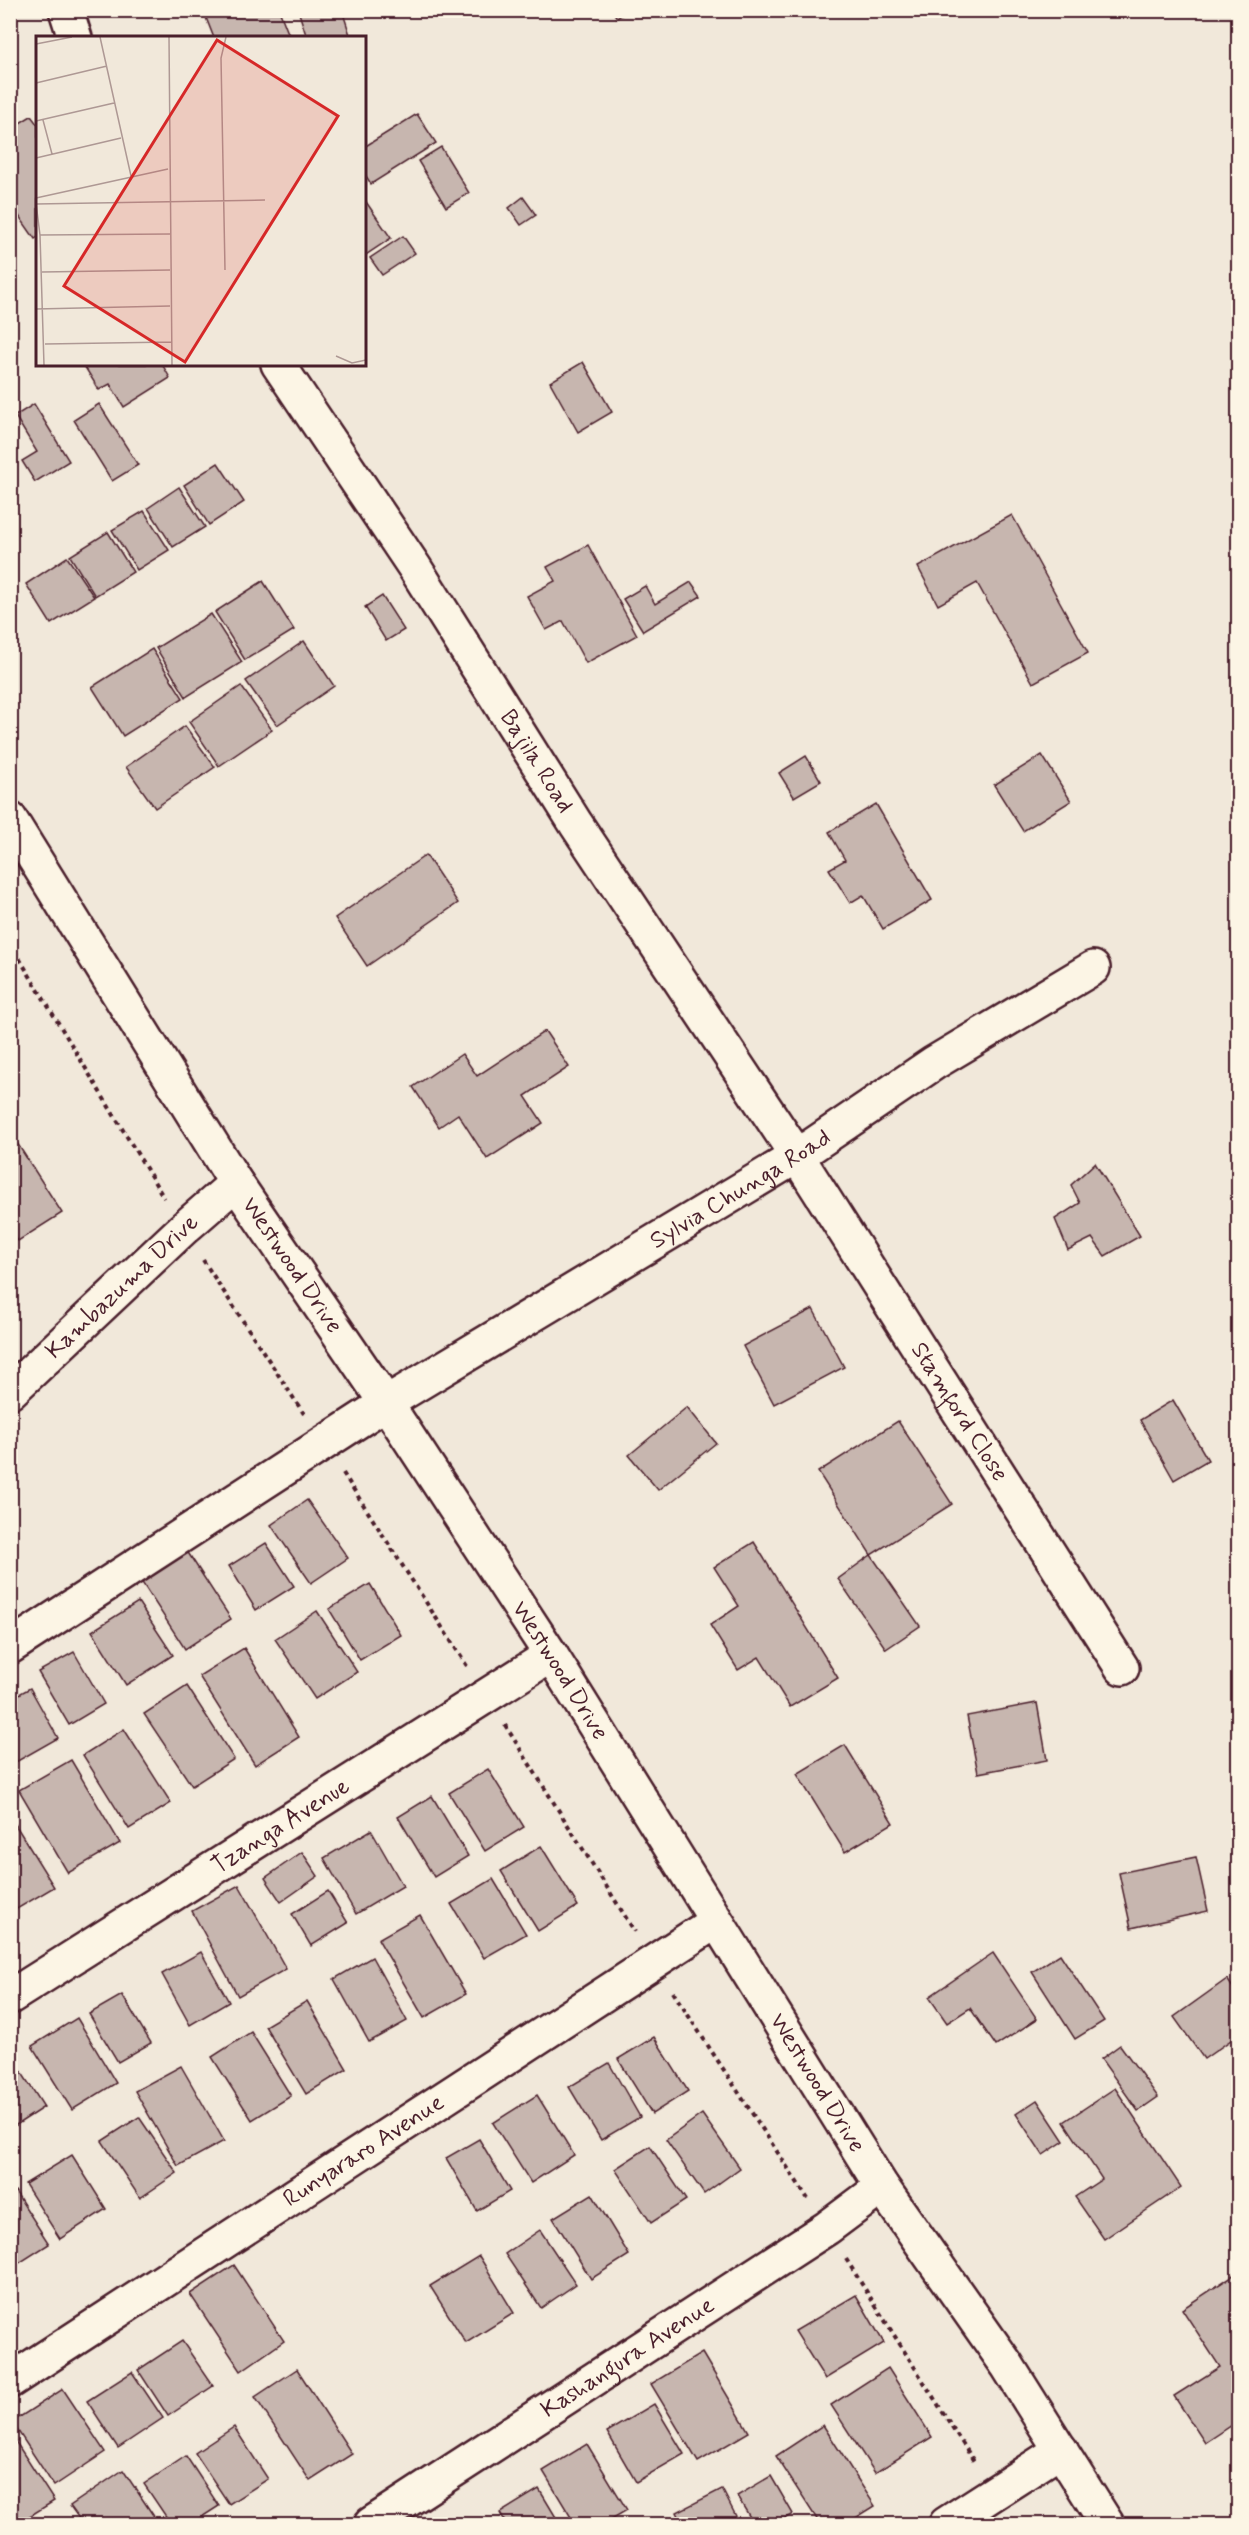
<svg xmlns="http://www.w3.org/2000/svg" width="1249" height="2535" font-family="Mynerve,sans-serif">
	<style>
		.building { fill: #c7b6af; stroke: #4a1f2b; stroke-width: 1.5 }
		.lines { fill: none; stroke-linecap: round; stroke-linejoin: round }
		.minor-casing { stroke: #4a1f2b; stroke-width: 38 }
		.tertiary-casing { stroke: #4a1f2b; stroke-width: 38 }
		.path { stroke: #4a1f2b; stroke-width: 4; stroke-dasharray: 4.5 4.5; stroke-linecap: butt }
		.minor { stroke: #fcf5e5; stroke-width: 33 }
		.tertiary { stroke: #fcf5e5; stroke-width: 33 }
		.labels { text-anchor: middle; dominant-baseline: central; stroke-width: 6; stroke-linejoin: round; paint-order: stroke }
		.street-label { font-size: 24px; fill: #4a1f2b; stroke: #fcf5e5 }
		.inset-road { fill: none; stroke: #ae9894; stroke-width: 1.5 }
		.view { fill: #d62828; fill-opacity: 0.15; stroke: #d62828; stroke-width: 3 }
		.inset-edge { fill: none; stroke: #4a1f2b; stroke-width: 3 }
	</style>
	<rect width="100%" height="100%" fill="#f1e8da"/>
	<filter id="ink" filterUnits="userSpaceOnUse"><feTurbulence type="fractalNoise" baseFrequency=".0167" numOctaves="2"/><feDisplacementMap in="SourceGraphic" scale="12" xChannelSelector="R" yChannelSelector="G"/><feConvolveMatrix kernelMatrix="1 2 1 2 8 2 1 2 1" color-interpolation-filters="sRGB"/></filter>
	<g filter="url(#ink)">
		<g class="building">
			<path d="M203,10H279L290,38H214Z"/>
			<path d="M298,10H342L351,38H307Z"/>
			<path d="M612,10H629L617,18Z"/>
			<path d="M417,114L436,143L371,184L364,173V147Z"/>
			<path d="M31,116L38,125V237L35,239L10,203V129Z"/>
			<path d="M441,147L469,193L446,207L418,161Z"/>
			<path d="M523,197L536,215L521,225L509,208Z"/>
			<path d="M364,199L391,238L364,256Z"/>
			<path d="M403,236L415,253L382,275L370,258Z"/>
			<path d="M583,362L612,412L578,432L550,382Z"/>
			<path d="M83,364H162L170,378L124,407L110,384L99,390Z"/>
			<path d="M34,404L69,461L35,482L22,461L37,452L15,416Z"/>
			<path d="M99,404L138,465L112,481L74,420Z"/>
			<path d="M218,463L244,502L209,525L184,485Z"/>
			<path d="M179,487L205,527L173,547L148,508Z"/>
			<path d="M144,511L169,550L137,570L112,530Z"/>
			<path d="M1012,515L1088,653L1033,683L977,583L938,605L918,567Z"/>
			<path d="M108,532L133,572L95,596L70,556Z"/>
			<path d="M588,545L637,635L586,663L563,621L546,630L527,596L555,581L547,567Z"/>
			<path d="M67,557L94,597L51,624L26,584Z"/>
			<path d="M263,581L294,630L245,660L215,612Z"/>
			<path d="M691,582L701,596L643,631L623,599L645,586L655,604Z"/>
			<path d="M382,596L404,630L386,641L365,607Z"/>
			<path d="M211,614L242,662L186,697L156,648Z"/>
			<path d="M304,641L334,686L277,725L246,681Z"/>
			<path d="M152,649L183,698L123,736L92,687Z"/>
			<path d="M241,686L272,730L219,766L189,722Z"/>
			<path d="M185,726L215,767L155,808L126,767Z"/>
			<path d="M1042,755L1071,801L1023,831L994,785Z"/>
			<path d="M806,756L821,781L794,797L779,773Z"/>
			<path d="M876,804L932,900L883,929L863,895L850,903L829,869L845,860L829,832Z"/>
			<path d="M426,855L458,903L367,966L335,918Z"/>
			<path d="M545,1031L569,1067L525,1096L543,1123L487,1159L458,1114L439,1127L413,1087L462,1054L477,1076Z"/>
			<path d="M10,1132L62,1213L18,1241L10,1229Z"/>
			<path d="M1095,1163L1140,1236L1105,1256L1092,1238L1068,1250L1055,1219L1080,1203L1071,1185Z"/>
			<path d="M813,1309L844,1367L774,1404L743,1346Z"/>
			<path d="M1173,1400L1208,1460L1174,1480L1140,1420Z"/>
			<path d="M687,1407L716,1443L658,1490L629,1455Z"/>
			<path d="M898,1421L952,1504L871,1555L818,1472Z"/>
			<path d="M307,1500L348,1558L311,1583L271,1525Z"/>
			<path d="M754,1542L838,1678L790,1707L759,1657L738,1670L710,1625L739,1606L714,1567Z"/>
			<path d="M266,1543L294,1586L256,1610L229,1566Z"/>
			<path d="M187,1551L231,1619L185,1649L141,1581Z"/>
			<path d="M871,1555L920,1626L886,1649L838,1579Z"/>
			<path d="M370,1584L401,1635L360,1660L329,1609Z"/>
			<path d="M138,1602L173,1655L126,1685L92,1631Z"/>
			<path d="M317,1611L357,1672L315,1699L275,1639Z"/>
			<path d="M244,1648L299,1737L255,1765L199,1676Z"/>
			<path d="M74,1652L104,1704L69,1725L38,1672Z"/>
			<path d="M187,1686L234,1759L192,1786L144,1714Z"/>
			<path d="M30,1688L58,1738L14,1763L10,1756V1699Z"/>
			<path d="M1037,1703L1047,1760L978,1773L967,1716Z"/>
			<path d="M124,1729L171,1803L129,1829L83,1755Z"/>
			<path d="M845,1745L893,1823L845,1852L797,1774Z"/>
			<path d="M71,1760L120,1843L68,1873L19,1790Z"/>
			<path d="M488,1769L524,1827L485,1851L449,1793Z"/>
			<path d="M432,1796L468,1856L434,1877L398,1817Z"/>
			<path d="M10,1816L54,1887L10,1913Z"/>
			<path d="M371,1830L403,1886L356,1914L324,1858Z"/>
			<path d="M541,1846L578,1906L538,1931L501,1871Z"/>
			<path d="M302,1852L318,1876L281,1902L265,1878Z"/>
			<path d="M1196,1857L1208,1911L1131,1928L1119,1873Z"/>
			<path d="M493,1879L526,1934L484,1958L451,1904Z"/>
			<path d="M239,1885L286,1969L238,1996L192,1911Z"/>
			<path d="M328,1891L348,1923L311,1946L292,1914Z"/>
			<path d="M420,1915L466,1994L424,2018L378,1939Z"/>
			<path d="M201,1952L229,2002L190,2025L162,1974Z"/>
			<path d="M993,1953L1037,2019L996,2046L970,2008L947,2023L929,1997Z"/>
			<path d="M1060,1954L1104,2021L1075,2039L1032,1972Z"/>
			<path d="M372,1957L407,2021L369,2042L334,1979Z"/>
			<path d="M1227,1979L1238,1995V2035L1204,2059L1174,2017Z"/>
			<path d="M122,1995L151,2043L118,2062L89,2014Z"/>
			<path d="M307,2001L347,2069L306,2094L265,2026Z"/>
			<path d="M77,2018L116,2083L72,2110L32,2046Z"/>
			<path d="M251,2032L291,2096L252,2120L212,2057Z"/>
			<path d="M654,2037L688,2091L652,2114L618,2059Z"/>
			<path d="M1120,2045L1158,2097L1138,2111L1101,2059Z"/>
			<path d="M13,2059L44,2107L10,2129V2061Z"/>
			<path d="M609,2063L640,2117L601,2140L569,2087Z"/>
			<path d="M181,2066L224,2141L178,2166L135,2091Z"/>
			<path d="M1115,2088L1181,2187L1104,2239L1075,2197L1102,2179L1064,2122Z"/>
			<path d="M537,2095L574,2155L531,2183L493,2123Z"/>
			<path d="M1037,2100L1064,2141L1043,2155L1016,2114Z"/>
			<path d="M702,2114L740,2168L704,2194L666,2140Z"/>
			<path d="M139,2117L177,2173L140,2198L102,2141Z"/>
			<path d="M479,2139L510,2191L477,2211L446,2158Z"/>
			<path d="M650,2146L686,2200L651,2223L615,2169Z"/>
			<path d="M72,2155L106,2209L60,2239L25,2184Z"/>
			<path d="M15,2191L49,2244L10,2269V2194Z"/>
			<path d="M592,2194L629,2255L591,2279L553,2218Z"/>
			<path d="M540,2230L576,2284L541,2308L505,2254Z"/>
			<path d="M479,2256L514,2313L466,2343L430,2286Z"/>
			<path d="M234,2265L284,2341L241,2371L190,2294Z"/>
			<path d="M1238,2272V2421L1205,2443L1174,2396L1220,2367L1182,2309Z"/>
			<path d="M856,2295L884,2343L825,2379L795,2331Z"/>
			<path d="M182,2341L213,2386L168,2416L138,2370Z"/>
			<path d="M702,2353L749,2432L698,2462L651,2384Z"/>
			<path d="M888,2368L932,2437L875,2473L831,2405Z"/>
			<path d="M297,2369L352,2454L310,2481L255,2397Z"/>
			<path d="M132,2372L163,2418L118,2448L87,2401Z"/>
			<path d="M63,2389L105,2452L54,2486L12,2422Z"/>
			<path d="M654,2404L684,2454L636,2482L607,2432Z"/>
			<path d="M823,2425L875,2506L846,2524H820L776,2456Z"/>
			<path d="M234,2427L268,2479L229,2504L195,2453Z"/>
			<path d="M10,2433L54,2501L17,2524H10Z"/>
			<path d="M587,2444L627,2510L603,2524H575L543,2471Z"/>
			<path d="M186,2456L219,2506L191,2524H171L144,2484Z"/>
			<path d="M123,2470L157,2521L151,2524H83L70,2506Z"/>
			<path d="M771,2476L793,2514L775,2524H754L737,2496Z"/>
			<path d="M539,2489L560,2524H506L500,2513Z"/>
			<path d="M722,2489L740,2524H683L677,2512Z"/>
		</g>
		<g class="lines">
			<g class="minor-casing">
				<g id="minor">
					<path d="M66,10L75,38"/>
					<path id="s1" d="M278,364L415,568L576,824L797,1156L1122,1668"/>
					<path id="s2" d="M10,1392L183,1229L236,1183"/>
					<path id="s3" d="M10,1647L386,1403L797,1156L934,1063L1093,968"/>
					<path id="s4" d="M10,1997L551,1655"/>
					<path id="s5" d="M10,2381L715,1922"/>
					<path id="s6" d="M371,2524L827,2228L882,2187"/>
					<path d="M946,2524L1061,2450"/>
				</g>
			</g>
			<g class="tertiary-casing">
				<g id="tertiary">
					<path id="s7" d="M10,819L236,1183L386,1403L551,1655L882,2187L1007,2365L1107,2524"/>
				</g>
			</g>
			<g class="path">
				<path d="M10,943L164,1198"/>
				<path d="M203,1260L304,1414"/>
				<path d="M343,1473L467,1666"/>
				<path d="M505,1725L635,1932"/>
				<path d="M673,1992L808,2199"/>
				<path d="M846,2259L975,2463"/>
			</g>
			<use href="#minor" class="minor"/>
			<use href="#tertiary" class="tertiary"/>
		</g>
	</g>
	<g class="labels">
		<g class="street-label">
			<text stroke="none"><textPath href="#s1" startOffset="474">Bajila Road</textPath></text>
			<text stroke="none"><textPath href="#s3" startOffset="862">Sylvia Chunga Road</textPath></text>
			<text stroke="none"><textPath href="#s7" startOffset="528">Westwood Drive</textPath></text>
			<text stroke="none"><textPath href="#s2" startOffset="154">Kambazuma Drive</textPath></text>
			<text stroke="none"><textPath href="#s1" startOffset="1250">Stamford Close</textPath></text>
			<text stroke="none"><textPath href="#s7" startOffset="1014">Westwood Drive</textPath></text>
			<text stroke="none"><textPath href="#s4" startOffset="320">Tzanga Avenue</textPath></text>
			<text stroke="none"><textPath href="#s7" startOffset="1500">Westwood Drive</textPath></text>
			<text stroke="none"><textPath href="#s5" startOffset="422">Runyararo Avenue</textPath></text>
			<text stroke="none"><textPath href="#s6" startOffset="306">Kashangura Avenue</textPath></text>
		</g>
	</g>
	<g transform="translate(36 36)">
		<rect width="330" height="330" fill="#f1e8da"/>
		<path class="inset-road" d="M64,1L95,140M133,1L136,329M0,8L36,1M0,47L71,30M7,84L16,118M0,85L78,67M0,122L85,102M0,162L132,133M0,167L4,199L134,198M0,168L229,164M4,199L8,329M189,234L185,22L190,1M6,236L134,234M0,273L134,270M9,308L136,306M300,320L316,327L330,324"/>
		<path class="view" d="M181,4L302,80L149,326L28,250Z"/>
		<rect width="330" height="330" class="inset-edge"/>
	</g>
	<rect width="1249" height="2535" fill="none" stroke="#fcf5e5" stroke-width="36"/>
	<rect x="18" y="18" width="1213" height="2499" fill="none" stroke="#4a1f2b" stroke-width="2" filter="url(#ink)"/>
</svg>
